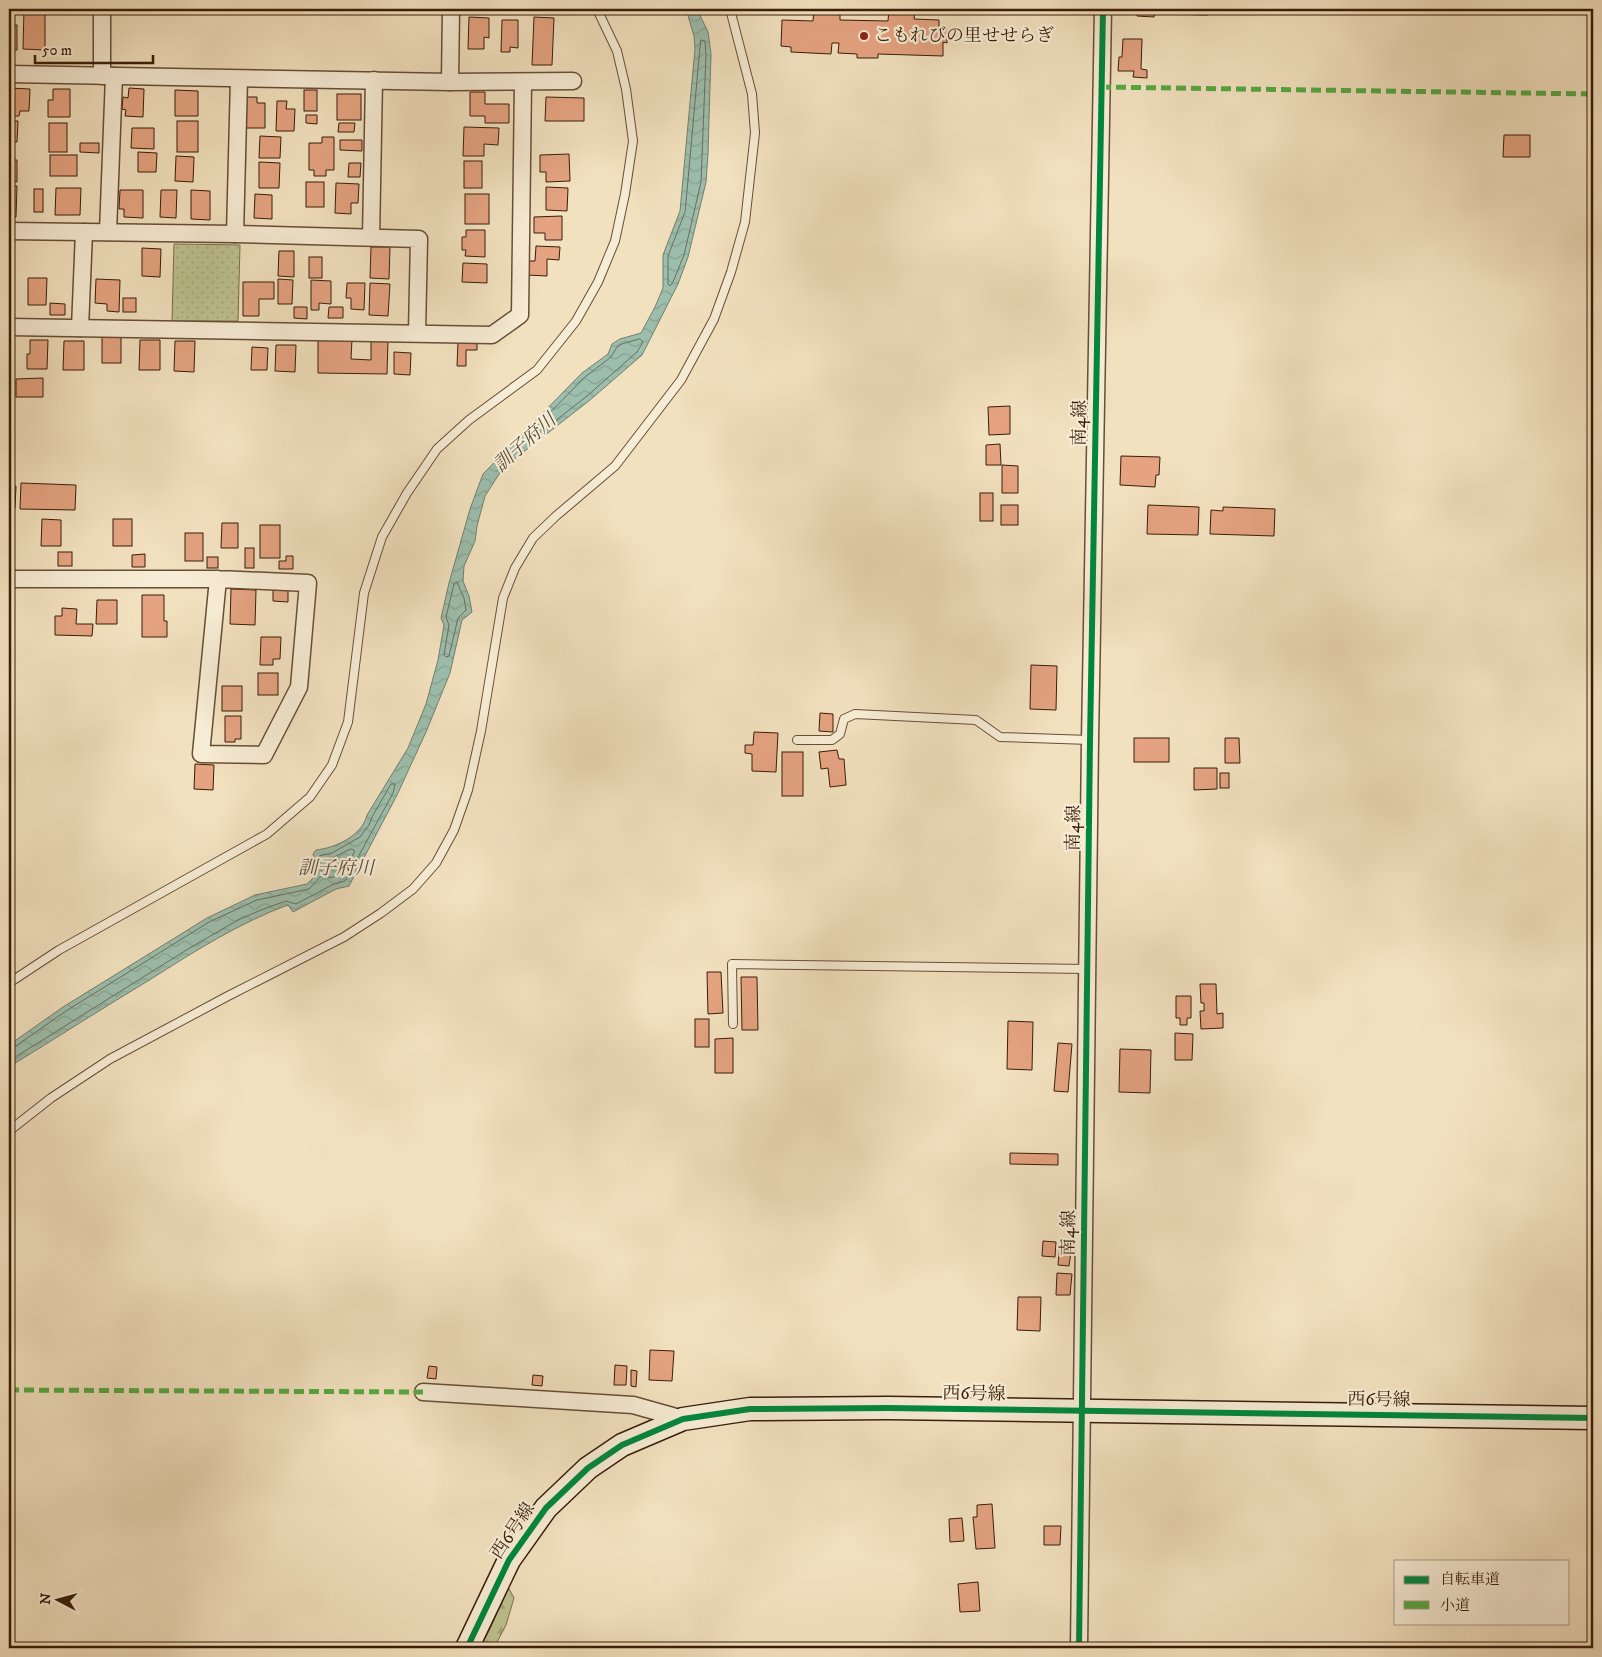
<svg xmlns="http://www.w3.org/2000/svg" width="1602" height="1657" font-family="'IM FELL DW Pica','Noto Serif JP',serif">
	<style>
		.grass { fill: url(#grass-dots); stroke: #7b704c }
		.forest { fill: url(#forest-firs); stroke: #7b704c }
		.water { fill: url(#water-waves); stroke: #747e6b }
		.lines { fill: none; stroke-linecap: round; stroke-linejoin: round }
		.shore { stroke: #6a6e5a; stroke-width: 1 }
		.building { fill: #e5a381; stroke: #391d08 }
		.lane-casing { stroke: #674e36; stroke-width: 10 }
		.street-casing { stroke: #674e36; stroke-width: 19 }
		.secondary-casing { stroke: #391d08; stroke-width: 25 }
		.lane { stroke: #f7ecd5; stroke-width: 8 }
		.street { stroke: #f7ecd5; stroke-width: 16 }
		.secondary { stroke: #f7ecd5; stroke-width: 22 }
		.quiet { stroke: #55a941; stroke-width: 5; stroke-dasharray: 10 5; stroke-linecap: butt }
		.cycleway-casing { stroke: #f7ecd5; stroke-width: 9 }
		.cycleway { stroke: #00873e; stroke-width: 6 }
		.poi-dot { fill: #8f2418; stroke: #f7ecd5; stroke-width: 2 }
		.labels { text-anchor: middle; dominant-baseline: central; stroke-width: 4.5; stroke-linejoin: round; paint-order: stroke }
		.poi-label { font-size: 18px; fill: #391d08; stroke: #f7ecd5; text-anchor: start }
		.street-label { font-size: 18px; fill: #391d08; stroke: #f7ecd5 }
		.water-label { font-size: 19px; font-style: italic; fill: #574d3a; stroke: #f7ecd5 }
	</style>
	<defs>
		<pattern id="grass-dots" width="8" height="8" patternUnits="userSpaceOnUse" patternTransform="scale(1.25)"><rect width="8" height="8" fill="#bdc290"/><path d="M2 2h.1M6 6h.1" fill="none" stroke="#a3a67b" stroke-width="1.8" stroke-linecap="round"/></pattern>
		<pattern id="forest-firs" width="22" height="20" patternUnits="userSpaceOnUse" patternTransform="scale(1.25)"><rect width="22" height="20" fill="#bdc290"/><path d="M5 1l3.5 6h-7zM16 11l3.5 6h-7z" fill="#a3a67b"/></pattern>
		<pattern id="water-waves" width="16" height="10" patternUnits="userSpaceOnUse" patternTransform="scale(1.25)"><rect width="16" height="10" fill="#9cbead"/><path d="M0 5q4-4 8 0t8 0" fill="none" stroke="#87a393"/></pattern>
	</defs>
	<rect width="100%" height="100%" fill="#f2e1bf"/>
	<filter id="stains"><feTurbulence type="fractalNoise" baseFrequency=".004" numOctaves="4"/><feColorMatrix values="0 0 0 0 .2 0 0 0 0 .09 0 0 0 0 .02 0 0 0 .5 -.17"/></filter>
	<radialGradient id="worn" r=".72"><stop offset=".6" stop-color="#630" stop-opacity="0"/><stop offset="1" stop-color="#630" stop-opacity=".3"/></radialGradient>
	<path class="grass" d="M174,244L240,245L238,321H172Z"/>
	<path class="forest" d="M508,1587L514,1598L506,1625L494,1648H480L490,1629Z"/>
	<path class="water" d="M686,9H697L708,32L711,54L708,153L706,182L688,257L678,284L642,355L590,400L503,468L485,496L477,526L475,541L464,566L463,581L469,596L472,612L462,620L450,673L426,732L397,795L349,886L336,889L293,912L288,905C239,923 195,951 151,979C103,1008 56,1038 9,1067V1045L63,1007L207,918L255,895L307,884L317,874L313,854L316,850C335,848 362,836 367,815L408,748L426,704L438,660L444,625L441,618L449,583L470,509L483,474L582,373L608,354L612,344L620,339L641,333L655,307L663,288V255L680,211L695,49L694,36Z"/>
	<g class="lines">
		<g class="shore">
			<path d="M701,40L705,41L706,55L701,182L684,255L673,282L670,286L668,284V256L685,212Z"/>
			<path d="M640,339L643,342L637,352L587,396L536,436L528,441L526,440V437L585,377L611,357L617,347L622,344Z"/>
			<path d="M457,582L464,598L466,610L458,618L449,656L446,657L444,655L449,625L446,617L454,584Z"/>
			<path d="M351,849L354,850V853L342,875L329,878L327,861Z"/>
			<path d="M9,1049L13,1048L66,1011L209,922L257,900L309,889L322,875L319,856L332,853L360,837L369,825L372,817L391,784H395L393,793L345,881L334,884L296,904L286,901L261,910L238,920L188,949L9,1061"/>
		</g>
	</g>
	<g class="building">
		<path d="M24,9H45V50L23,49Z"/>
		<path d="M814,9H840V20L888,21L889,9H915L914,19L939,20V29H947V43L943,42V56L878,54V58H857V54L838,53L839,43H832L831,54L791,52V47L781,46L782,20L813,21Z"/>
		<path d="M1131,9H1161V13H1155L1154,17L1137,16L1138,11H1131Z"/>
		<path d="M1165,9H1208V15L1165,14Z"/>
		<path d="M469,17L489,18V38L484,37V49H468Z"/>
		<path d="M534,17L554,18L552,65H532Z"/>
		<path d="M502,20H518V48L510,47V52H501Z"/>
		<rect x="9" y="25" width="8" height="25"/>
		<path d="M1123,39H1142L1141,69L1147,70V78L1133,77L1134,71H1118L1119,57H1122Z"/>
		<path d="M9,88L30,89L29,111H20L19,116H9Z"/>
		<path d="M129,88L144,89L143,117L125,116L126,110L122,109L123,97L128,98Z"/>
		<path d="M53,89H70V117H48V100H53Z"/>
		<path d="M175,90L198,91V116H175Z"/>
		<rect x="304" y="90" width="13" height="21"/>
		<path d="M470,92H485V104H509V123H485V116H470Z"/>
		<rect x="337" y="94" width="24" height="26"/>
		<path d="M246,97H257V103H265V128H246Z"/>
		<path d="M546,97L584,98V121H545Z"/>
		<path d="M277,101H287L286,109H295L294,131H276Z"/>
		<path d="M306,115H317V124L306,123Z"/>
		<path d="M9,121H18L17,142H9Z"/>
		<rect x="177" y="121" width="21" height="31"/>
		<rect x="49" y="123" width="18" height="29"/>
		<path d="M339,123H355L354,132H338Z"/>
		<path d="M464,127L499,128L498,145L484,144V156H463Z"/>
		<path d="M132,128H154V149L131,148Z"/>
		<path d="M1504,135H1530V157H1503Z"/>
		<path d="M260,136L281,137L280,158H259Z"/>
		<path d="M322,137H334V170H326V176H314V170H309V143H322Z"/>
		<path d="M340,140H362V151L340,150Z"/>
		<path d="M80,143H99V153L80,152Z"/>
		<path d="M138,152L157,153L156,172H138Z"/>
		<path d="M569,154L570,181L546,182V172H540V155Z"/>
		<rect x="50" y="155" width="27" height="21"/>
		<path d="M176,156L194,157L193,182L175,181Z"/>
		<path d="M9,160H17V182L9,181Z"/>
		<rect x="464" y="161" width="18" height="27"/>
		<path d="M259,162L280,163L279,188H259Z"/>
		<path d="M349,163H361L360,177H348Z"/>
		<rect x="306" y="182" width="18" height="25"/>
		<path d="M336,183L359,184L358,203H351V214L335,213Z"/>
		<path d="M9,186H17L16,217H9Z"/>
		<path d="M546,187L568,188L567,211L546,210Z"/>
		<path d="M56,188H81L80,215H55Z"/>
		<rect x="34" y="189" width="9" height="23"/>
		<path d="M120,190H143V218L124,217V209H119Z"/>
		<path d="M161,190H177L176,218L160,217Z"/>
		<path d="M191,190L210,191V220L191,219Z"/>
		<path d="M255,194L272,195V219L254,218Z"/>
		<rect x="465" y="194" width="24" height="30"/>
		<path d="M562,216V240H545V233H534V217Z"/>
		<path d="M466,230H485V257L465,256L466,250H462V237H466Z"/>
		<rect x="9" y="240" width="2" height="33"/>
		<path d="M536,246L560,247L559,260L547,259V276L526,275V261H535Z"/>
		<path d="M371,247H390L389,279L370,278Z"/>
		<path d="M142,248L161,249L160,277L142,276Z"/>
		<path d="M279,251H294V277L278,276Z"/>
		<rect x="309" y="257" width="13" height="21"/>
		<path d="M463,263L487,264V283L462,282Z"/>
		<path d="M9,278H12L11,305H9Z"/>
		<path d="M28,278H47L46,305H28Z"/>
		<path d="M96,279L120,280L119,312L107,311V304L95,303Z"/>
		<path d="M278,279L293,280L292,304H278Z"/>
		<path d="M311,280L331,281V304L319,303V310H311Z"/>
		<path d="M243,282H274V299H259V316H243Z"/>
		<path d="M347,283H365L364,310L351,309V298H346Z"/>
		<path d="M370,283L390,284L388,316L369,315Z"/>
		<rect x="123" y="298" width="13" height="14"/>
		<path d="M50,303L65,304V315H50Z"/>
		<path d="M294,307H307V319L294,318Z"/>
		<path d="M329,307H343V318H328Z"/>
		<rect x="102" y="336" width="19" height="27"/>
		<path d="M318,338L352,339L351,359L371,360V340L388,341L387,374L318,373Z"/>
		<path d="M30,340H48L47,369H27V354H30Z"/>
		<path d="M140,340H160V370H139Z"/>
		<path d="M64,341H84V370H63Z"/>
		<path d="M175,341H195L194,372L174,371Z"/>
		<path d="M458,342H477V350H466V366H457Z"/>
		<path d="M276,345H296L295,372L275,371Z"/>
		<path d="M252,347L268,348L267,370H251Z"/>
		<path d="M394,352L411,353L410,375L394,374Z"/>
		<path d="M43,378V397H16V379Z"/>
		<path d="M1010,406V434L989,435L988,407Z"/>
		<path d="M1000,444L1001,465H986V445Z"/>
		<path d="M1121,456L1160,457L1159,475H1156L1155,487L1120,485Z"/>
		<path d="M1002,465L1018,466V493H1002Z"/>
		<path d="M21,483L76,485L75,510L20,509Z"/>
		<path d="M9,486H16L15,508H9Z"/>
		<rect x="980" y="493" width="13" height="28"/>
		<rect x="1001" y="505" width="17" height="20"/>
		<path d="M1148,505L1199,507L1198,535L1147,534Z"/>
		<path d="M1223,507L1275,509L1274,536L1210,534L1211,510L1223,511Z"/>
		<path d="M42,519L61,520V546H41Z"/>
		<rect x="113" y="519" width="19" height="27"/>
		<path d="M222,523H238V548H221Z"/>
		<rect x="260" y="525" width="20" height="33"/>
		<rect x="185" y="533" width="18" height="28"/>
		<rect x="245" y="548" width="9" height="20"/>
		<rect x="58" y="552" width="14" height="14"/>
		<path d="M145,554V567H132V555Z"/>
		<path d="M286,556H293V569H279V561H286Z"/>
		<rect x="207" y="557" width="11" height="11"/>
		<path d="M231,589L256,590L255,625L230,624Z"/>
		<path d="M273,589L288,590V602L273,601Z"/>
		<path d="M142,595H164V621H167V637H142Z"/>
		<path d="M97,600H117V624H96Z"/>
		<path d="M62,608L77,609L76,624H93L92,636L55,635V616H62Z"/>
		<path d="M261,637H281L280,659H273V665H260Z"/>
		<path d="M1031,665L1057,666L1056,710L1030,709Z"/>
		<rect x="258" y="673" width="20" height="22"/>
		<rect x="222" y="686" width="20" height="25"/>
		<path d="M820,713L833,714V732L819,731Z"/>
		<path d="M225,716H241V739H235V742H225Z"/>
		<path d="M754,732L778,733L776,772L752,771V754L745,753V745H753Z"/>
		<rect x="1134" y="738" width="35" height="24"/>
		<path d="M1225,738H1239L1240,763H1225Z"/>
		<path d="M837,750L839,759H844L846,785L830,787L828,768L821,769L819,752Z"/>
		<rect x="782" y="752" width="21" height="44"/>
		<path d="M195,764L214,765L213,790L194,789Z"/>
		<path d="M1194,768H1217V789L1194,790Z"/>
		<rect x="1220" y="773" width="9" height="15"/>
		<path d="M707,972H721L723,1013L708,1014Z"/>
		<path d="M741,977H757L758,1030H742Z"/>
		<path d="M1200,984H1216L1217,1014L1223,1013V1028L1201,1029L1200,1011H1204V1003H1201Z"/>
		<path d="M1176,996H1191V1018H1187V1025H1180V1018H1176Z"/>
		<rect x="695" y="1019" width="14" height="28"/>
		<path d="M1008,1021L1033,1022L1032,1070L1007,1069Z"/>
		<path d="M1175,1033L1193,1034L1192,1060H1175Z"/>
		<path d="M733,1038V1073H715V1039Z"/>
		<path d="M1058,1043L1072,1044L1068,1092L1054,1091Z"/>
		<path d="M1120,1049L1151,1050L1150,1093L1119,1092Z"/>
		<path d="M1010,1153L1058,1154V1165L1010,1164Z"/>
		<path d="M1043,1241L1056,1242L1055,1257L1042,1256Z"/>
		<path d="M1060,1243L1072,1245L1069,1266L1058,1265Z"/>
		<path d="M1057,1273L1072,1274L1070,1295H1056Z"/>
		<path d="M1018,1297H1041L1040,1331L1017,1330Z"/>
		<path d="M650,1350L674,1351L672,1381L649,1380Z"/>
		<path d="M615,1365L627,1366L626,1385H614Z"/>
		<path d="M429,1366L437,1367L436,1379L427,1378Z"/>
		<path d="M631,1370L637,1371L636,1387L631,1386Z"/>
		<path d="M533,1375L543,1376L542,1386L532,1385Z"/>
		<path d="M992,1504L995,1548L976,1549L973,1517H977V1505Z"/>
		<path d="M962,1518L964,1541L950,1542L949,1519Z"/>
		<path d="M1044,1526H1061L1060,1545H1044Z"/>
		<path d="M978,1582L980,1611L960,1612L958,1584Z"/>
	</g>
	<g class="lines">
		<g class="lane-casing">
			<g id="lane">
				<path d="M797,740H832L840,734L844,719L855,714L976,720L1000,737L1090,740"/>
				<path d="M9,983L59,950L267,834L310,797L332,765L348,722L364,593L382,537L407,493L437,449L469,420L537,370L576,321L598,282L615,241L625,194L633,141L626,89L617,51L597,9"/>
				<path d="M733,1024L732,964L1087,969"/>
				<path d="M9,1131L51,1098L110,1059L228,996L344,937L381,913L413,889L436,863L454,830L468,790L481,731L503,598L515,568L533,538L556,516L615,466L681,380L714,319L731,272L745,222L755,133L752,94L730,9"/>
			</g>
		</g>
		<g class="street-casing">
			<g id="street">
				<path d="M9,74L450,82L573,81"/>
				<path d="M102,76V9"/>
				<path d="M450,82L451,9"/>
				<path d="M9,231L235,234L419,239L417,333"/>
				<path d="M108,232L114,76"/>
				<path d="M235,234L239,79"/>
				<path d="M371,237L374,80"/>
				<path d="M9,327L492,335L520,315L523,82"/>
				<path d="M80,328L84,232"/>
				<path d="M9,579H218L308,583L299,687L264,755L201,754L218,579"/>
				<path d="M423,1392L633,1405L683,1419"/>
				<path d="M1079,1648L1090,740L1103,9"/>
			</g>
		</g>
		<g class="secondary-casing">
			<path id="secondary" d="M467,1648L509,1560L546,1508L588,1468L622,1445L683,1419L750,1409L888,1408L1593,1418"/>
		</g>
		<use href="#lane" class="lane"/>
		<use href="#street" class="street"/>
		<use href="#secondary" class="secondary"/>
		<g class="quiet">
			<path d="M1101,87L1593,94"/>
			<path d="M9,1390L423,1392"/>
		</g>
		<g class="cycleway-casing">
			<g id="cycleway">
				<path d="M467,1648L509,1560L546,1508L588,1468L622,1445L683,1419L750,1409L888,1408L1593,1418"/>
				<path d="M1079,1648L1090,740L1103,9"/>
			</g>
		</g>
		<use href="#cycleway" class="cycleway"/>
	</g>
	<circle class="poi-dot" cx="864" cy="36" r="5"/>
	<g class="labels">
		<g class="poi-label">
			<text x="874" y="36">こもれびの里せせらぎ</text>
		</g>
		<g class="street-label">
			<text transform="translate(1080 423) rotate(-89)">南4線</text>
			<text transform="translate(1074 828) rotate(-89)">南4線</text>
			<text transform="translate(1069 1233) rotate(-89)">南4線</text>
			<text transform="translate(974 1394) rotate(1)">西6号線</text>
			<text transform="translate(1379 1400) rotate(1)">西6号線</text>
			<text transform="translate(513 1531) rotate(-56)">西6号線</text>
		</g>
		<g class="water-label">
			<text transform="translate(525 443) rotate(-42)">訓子府川</text>
			<text x="336" y="868">訓子府川</text>
		</g>
	</g>
	<rect width="1602" height="1657" fill="none" stroke="#f2e1bf" stroke-width="30"/>
	<rect x="10" y="10" width="1582" height="1637" fill="none" stroke="#391d08" stroke-width="2.5"/>
	<rect x="15" y="15" width="1572" height="1627" fill="none" stroke="#391d08"/>
	<rect x="1394" y="1560" width="175" height="65" fill="#f7ecd5" stroke="#ab9983"/>
	<rect x="1404" y="1576" width="25" height="8" fill="#00873e" stroke="#ab9983"/>
	<text x="1440" y="1584" font-size="15" fill="#391d08">自転車道</text>
	<rect x="1404" y="1601" width="25" height="8" fill="#55a941" stroke="#ab9983"/>
	<text x="1440" y="1610" font-size="15" fill="#391d08">小道</text>
	<g transform="translate(58 1600) rotate(276)" stroke="#f7ecd5" stroke-width="4" paint-order="stroke">
	<path d="M0-4L9 19L0 12L-9 19Z" fill="#391d08"/>
	<text y="-8" font-size="14" font-weight="bold" text-anchor="middle" fill="#391d08">N</text>
	</g>
	<path d="M35 55v8h118v-8" fill="none" stroke="#391d08" stroke-width="2.5"/>
	<text x="42" y="55" font-size="15" fill="#391d08" stroke="#f7ecd5" stroke-width="4" paint-order="stroke">50 m</text>
	<rect width="100%" height="100%" filter="url(#stains)"/>
	<rect width="100%" height="100%" fill="url(#worn)"/>
</svg>
